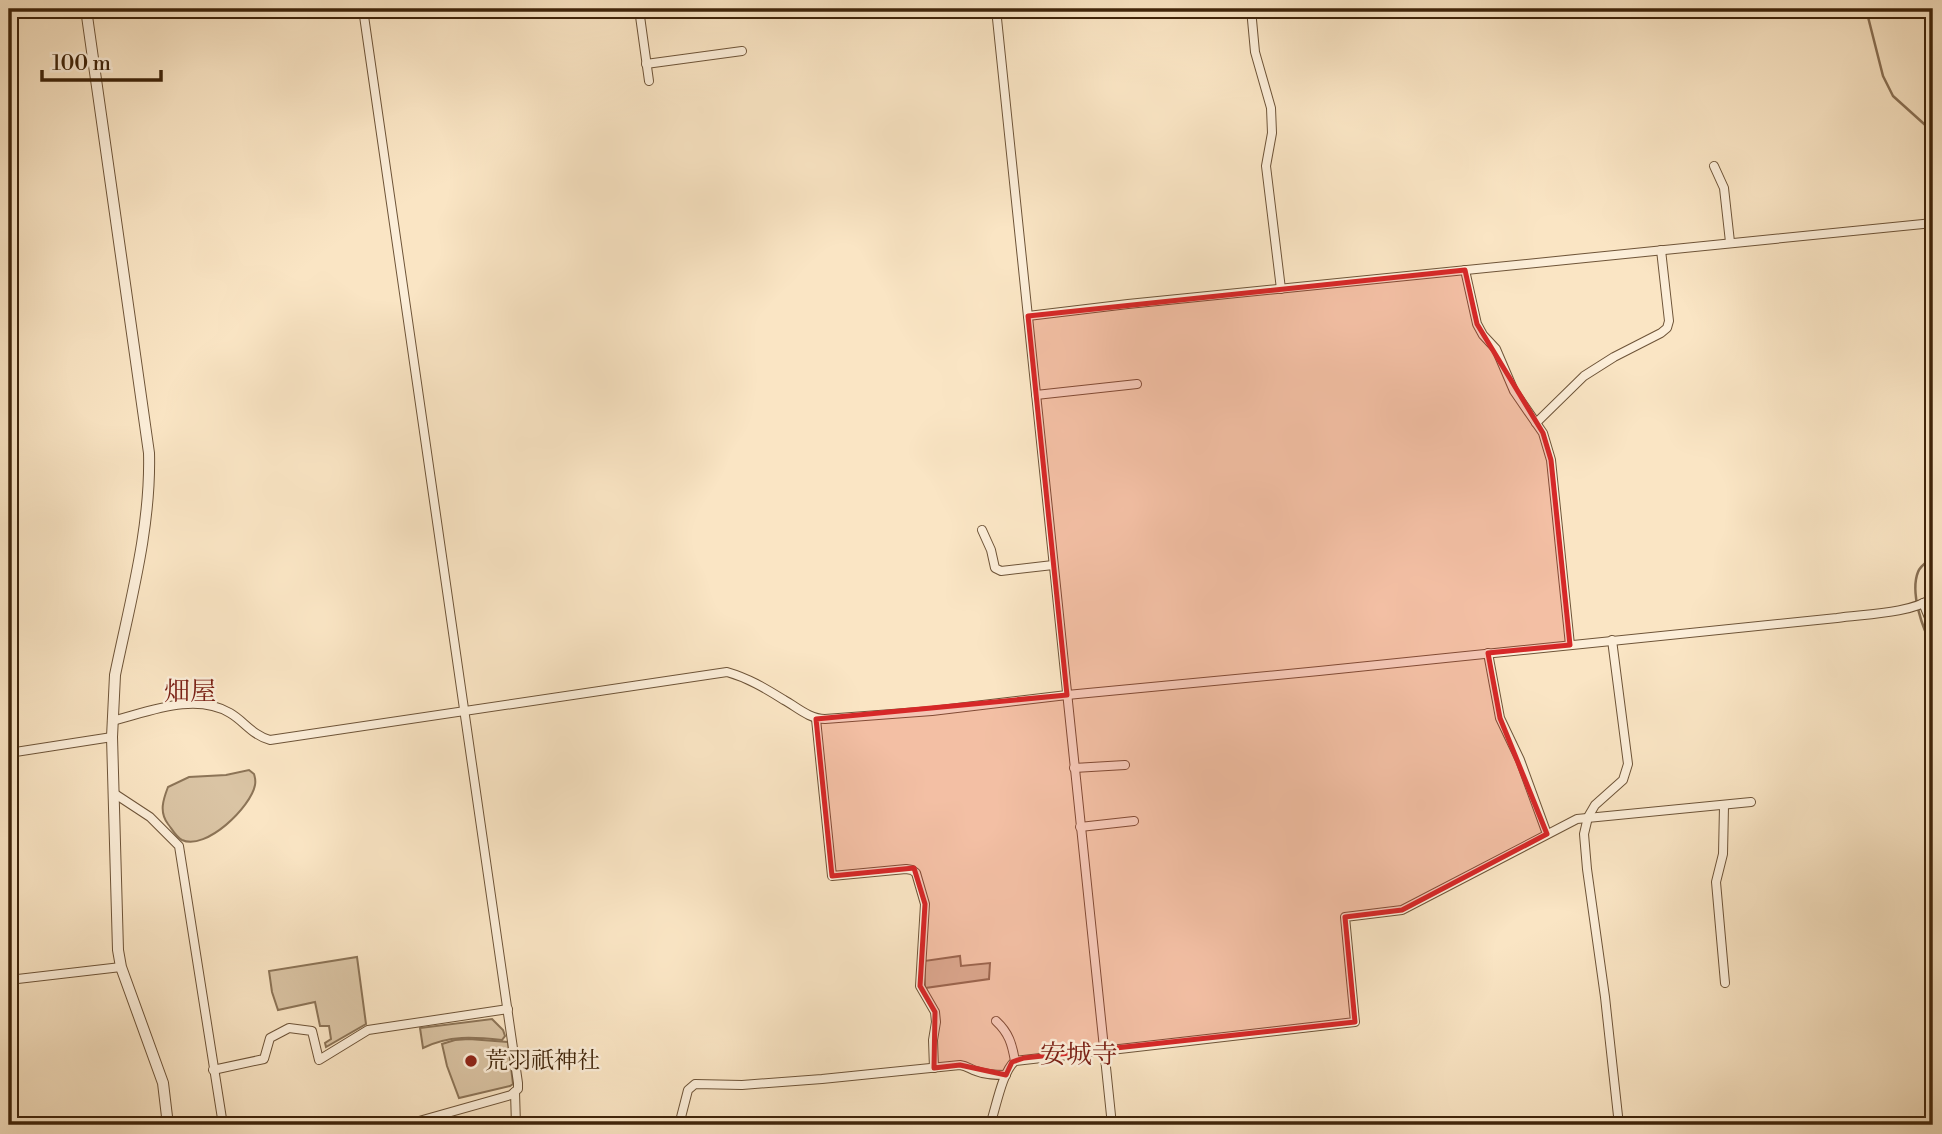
<svg xmlns="http://www.w3.org/2000/svg" width="1942" height="1134" font-family="'Libre Bodoni','Noto Serif JP',serif">
	<style>
		.green { fill: #dac4a4; stroke: #8c7457; stroke-width: 2 }
		.lines { fill: none; stroke-linecap: round; stroke-linejoin: round }
		.stream { stroke: #897054; stroke-width: 2.5 }
		.minor-casing { stroke: #6e5438; stroke-width: 10 }
		.tertiary-casing { stroke: #6e5438; stroke-width: 12 }
		.minor { stroke: #fceed9; stroke-width: 8 }
		.tertiary { stroke: #fceed9; stroke-width: 10 }
		.marked { fill: #d62828; fill-opacity: 0.2; stroke: #d62828; stroke-width: 5; stroke-linejoin: round }
		.poi-dot { fill: #8f2418; stroke: #fceed9; stroke-width: 2.5 }
		.labels { text-anchor: middle; dominant-baseline: central; stroke-width: 5; stroke-linejoin: round; paint-order: stroke }
		.poi-label { font-size: 23px; fill: #3f240a; stroke: #fceed9; text-anchor: start }
		.quarter-label { font-size: 26px; fill: #7a1f14; stroke: #fceed9 }
	</style>
	<rect width="100%" height="100%" fill="#fae5c4"/>
	<filter id="stains"><feTurbulence type="fractalNoise" baseFrequency=".00286" numOctaves="4"/><feColorMatrix values="0 0 0 0 .2 0 0 0 0 .09 0 0 0 0 .02 0 0 0 .5 -.17"/></filter>
	<radialGradient id="worn" r=".72"><stop offset=".6" stop-color="#630" stop-opacity="0"/><stop offset="1" stop-color="#630" stop-opacity=".3"/></radialGradient>
	<g class="green">
		<path d="M249,770L254,774C255,778 256,780 255,785C251,807 206,851 182,840C176,837 172,829 168,824C159,812 163,800 168,787L189,777L226,775Z"/>
		<path d="M960,956L961,966L990,963L989,979L925,988L924,961Z"/>
		<path d="M357,957L366,1024L326,1047L325,1043L331,1039L329,1026H320L315,1002L278,1010L272,992L269,971Z"/>
		<path d="M492,1019L503,1030L505,1036L502,1040C474,1037 449,1035 423,1048L420,1028Z"/>
		<path d="M469,1039L508,1042L513,1084L510,1086L459,1098L447,1066L442,1044L455,1040Z"/>
	</g>
	<g class="lines">
		<g class="stream">
			<path d="M1866,9L1883,76L1893,96L1933,132"/>
			<path d="M1933,557C1928,561 1920,566 1918,572C1910,592 1922,629 1933,646"/>
		</g>
		<g class="minor-casing">
			<g id="minor">
				<path d="M363,9L518,1083V1089L511,1095L419,1121L413,1125"/>
				<path d="M639,9L649,81"/>
				<path d="M996,9L1112,1125"/>
				<path d="M1251,9L1255,52L1271,108L1272,133L1266,166L1281,289"/>
				<path d="M646,64L742,51"/>
				<path d="M1714,166L1724,188L1730,242"/>
				<path d="M1465,270L1477,324L1483,335L1496,349L1514,391L1543,433L1551,460L1570,645"/>
				<path d="M1028,316L1128,304L1933,223"/>
				<path d="M1036,395L1137,384"/>
				<path d="M1536,423L1584,376L1614,357L1661,333L1667,328L1669,321L1661,250"/>
				<path d="M982,530L991,550L995,568L1001,571L1053,565"/>
				<path d="M1923,603L1933,627"/>
				<path d="M1612,640L1628,764L1623,780L1595,805L1588,817L1584,834L1587,869L1605,997L1619,1125"/>
				<path d="M1488,653L1500,718L1520,760L1547,834"/>
				<path d="M816,719L832,876L906,869L912,870L916,873L925,904L920,986L935,1012L936,1022L933,1040L934,1068"/>
				<path d="M112,721C148,712 195,692 230,713C244,721 252,735 270,740L727,672C748,678 765,688 784,700C797,707 809,719 825,719L932,711L1067,695L1319,671L1837,618C1865,614 1909,614 1933,598"/>
				<path d="M9,753L112,737"/>
				<path d="M1074,768L1125,765"/>
				<path d="M115,794L150,817L179,846L223,1125"/>
				<path d="M1724,806L1723,854L1716,882L1725,983"/>
				<path d="M1080,827L1134,821"/>
				<path d="M9,980L121,967"/>
				<path d="M996,1021C1009,1033 1012,1044 1015,1061"/>
				<path d="M213,1070L264,1059L270,1038L289,1028L312,1031L319,1060L368,1030L508,1009"/>
				<path d="M515,1092L516,1125"/>
				<path d="M679,1125L688,1090L695,1084L742,1085L822,1079L960,1065C967,1066 970,1069 976,1071C986,1075 996,1075 1006,1075"/>
				<path d="M990,1125C996,1108 1002,1072 1015,1061L1355,1022L1345,917L1402,910L1577,819L1751,802"/>
			</g>
		</g>
		<g class="tertiary-casing">
			<path id="tertiary" d="M86,9L149,453C151,528 130,602 115,675L112,737L118,950L121,967L163,1083L168,1125"/>
		</g>
		<use href="#minor" class="minor"/>
		<use href="#tertiary" class="tertiary"/>
	</g>
	<path class="marked" d="M1465,270L1477,324L1543,433L1551,460L1570,645L1488,653L1500,718L1547,834L1402,910L1345,917L1355,1022L1024,1058L1012,1062L1006,1075L960,1065L934,1068L935,1012L920,986L925,904L914,868L832,876L816,719L1067,695L1028,316Z"/>
	<circle class="poi-dot" cx="471" cy="1061" r="7"/>
	<g class="labels">
		<g class="poi-label">
			<text x="485" y="1061">荒羽祇神社</text>
		</g>
		<g class="quarter-label">
			<text x="190" y="692">畑屋</text>
			<text x="1079" y="1055">安城寺</text>
		</g>
	</g>
	<rect width="1942" height="1134" fill="none" stroke="#fae5c4" stroke-width="35"/>
	<rect x="10" y="10" width="1921" height="1113" fill="none" stroke="#3f240a" stroke-width="3.5"/>
	<rect x="18" y="18" width="1907" height="1099" fill="none" stroke="#3f240a" stroke-width="2"/>
	<path d="M42 70v10h119v-10" fill="none" stroke="#3f240a" stroke-width="3.5"/>
	<text x="52" y="70" font-size="21" fill="#3f240a" stroke="#fceed9" stroke-width="5" paint-order="stroke">100 m</text>
	<rect width="100%" height="100%" filter="url(#stains)"/>
	<rect width="100%" height="100%" fill="url(#worn)"/>
</svg>
